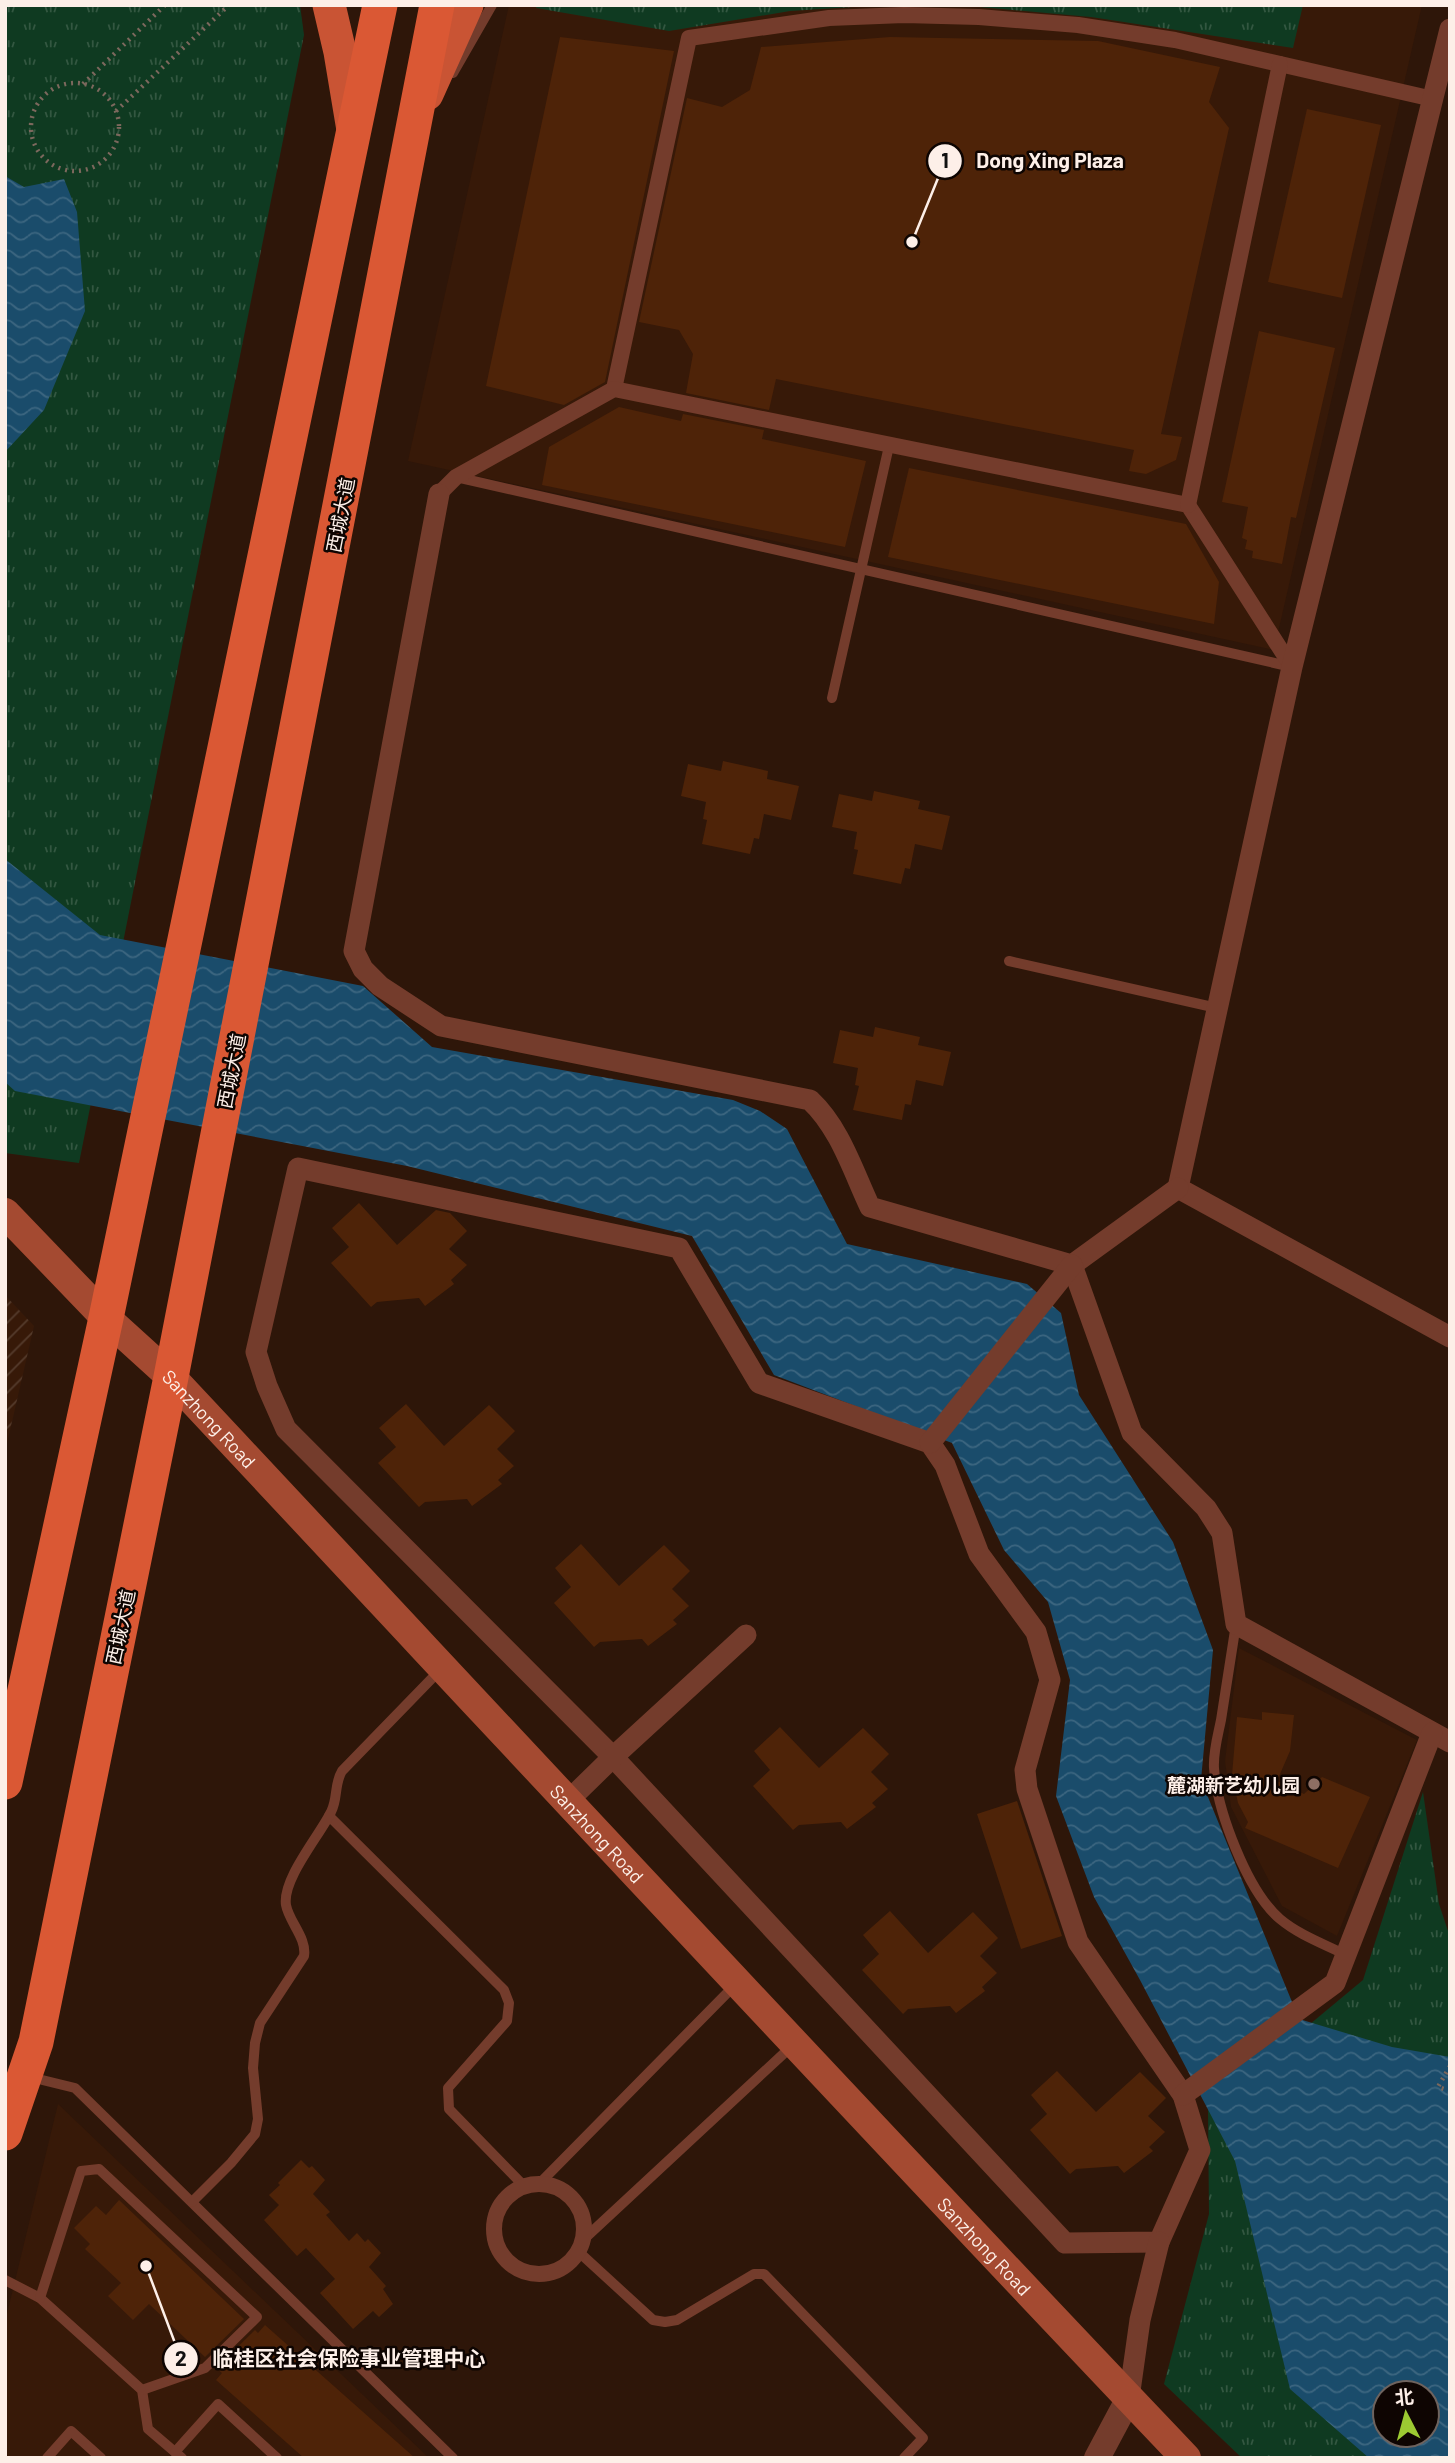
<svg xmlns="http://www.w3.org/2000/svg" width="1455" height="2463" font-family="Barlow,'Noto Sans SC',sans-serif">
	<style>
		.built { fill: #371908 }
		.industrial { fill: url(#industrial-furrows) }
		.grass { fill: url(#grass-tufts); fill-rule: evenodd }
		.water { fill: url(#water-waves); fill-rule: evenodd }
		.building { fill: #4e2308 }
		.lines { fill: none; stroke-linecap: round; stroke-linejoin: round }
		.path { stroke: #7c685d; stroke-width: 4.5; stroke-dasharray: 2 5; stroke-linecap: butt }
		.service { stroke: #743c2c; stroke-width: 10 }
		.pedestrian { stroke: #743c2c; stroke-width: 16 }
		.minor { stroke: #743c2c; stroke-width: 21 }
		.tertiary { stroke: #743c2c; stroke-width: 26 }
		.secondary { stroke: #a44a31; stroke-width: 30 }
		.primary { stroke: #c95434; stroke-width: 33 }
		.trunk { stroke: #da5834; stroke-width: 35 }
		.education-dot { fill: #8d6e63; stroke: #0e0502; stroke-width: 2.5 }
		.labels { text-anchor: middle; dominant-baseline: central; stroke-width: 5; stroke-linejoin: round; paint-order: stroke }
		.street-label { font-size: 19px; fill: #fdefe8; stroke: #0e0502 }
		.poi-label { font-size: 19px; font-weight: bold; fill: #fdefe8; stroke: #0e0502; text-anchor: end }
		.leader { fill: none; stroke: #fdefe8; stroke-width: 2.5 }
		.callout-dot { fill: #fdefe8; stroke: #0e0502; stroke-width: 2.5 }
		.mark-label { font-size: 21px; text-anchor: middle; font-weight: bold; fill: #111 }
		.callout-label { font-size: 21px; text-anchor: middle; font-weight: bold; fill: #fdefe8; stroke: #0e0502; stroke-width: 5; stroke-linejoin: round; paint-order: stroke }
	</style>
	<defs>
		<pattern id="industrial-furrows" width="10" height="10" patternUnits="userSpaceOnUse" patternTransform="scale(1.75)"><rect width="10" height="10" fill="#371908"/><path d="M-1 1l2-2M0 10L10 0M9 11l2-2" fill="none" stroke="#553b2c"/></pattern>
		<pattern id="grass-tufts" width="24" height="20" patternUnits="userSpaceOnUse" patternTransform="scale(1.75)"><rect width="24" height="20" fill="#0f3a21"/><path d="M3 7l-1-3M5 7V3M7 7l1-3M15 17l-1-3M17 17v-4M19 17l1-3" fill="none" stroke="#335741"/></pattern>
		<pattern id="water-waves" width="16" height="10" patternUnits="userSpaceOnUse" patternTransform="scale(1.75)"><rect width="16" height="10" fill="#1a4c6b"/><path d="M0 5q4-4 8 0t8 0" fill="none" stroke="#3c6680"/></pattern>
	</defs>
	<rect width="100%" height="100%" fill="#2e1609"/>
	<g class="built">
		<path d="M509,5H1422L1274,650L408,461Z"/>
		<path d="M1239,1648L1417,1740L1337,1936L1282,1906L1231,1807L1225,1761Z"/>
		<path d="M58,2104L429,2458H5V2322Z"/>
	</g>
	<path class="industrial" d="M5,1295L34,1326L5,1452Z"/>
	<g class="grass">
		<path d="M5,5H300L304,35L79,1163L5,1153Z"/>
		<path d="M537,5H885L790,11L669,31L536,8Z"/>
		<path d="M957,5H1303L1293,48L1091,17Z"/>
		<path d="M1423,1792L1439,1904L1450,1937V2458H1242L1164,2384L1209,2214L1208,2109L1363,1980ZM1385,2393H1427V2435H1385Z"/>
	</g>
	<g class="water">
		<path d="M5,176L24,187L64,179L77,212L85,311L44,410L5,452Z"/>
		<path d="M5,859L100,935L363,986L432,1047L733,1100L760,1111L787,1129L847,1244L1027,1284L1061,1313L1079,1395L1173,1542L1213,1650L1201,1780L1299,2019L1392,2047L1450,2057V2458H1369L1290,2389L1235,2161L1140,1980L1094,1897L1056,1796L1070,1680L1048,1602L1004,1550L952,1443L774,1375L692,1236L407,1166L15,1091L5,1082ZM1385,2393H1427V2435H1385Z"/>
	</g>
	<g class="building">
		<path d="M560,37L674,51L605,382L564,405L486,386Z"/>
		<path d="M890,37L1098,41L1220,67L1209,102L1229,128L1161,434L1182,437L1176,460L1146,474L1129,471L1134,450L776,379L769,410L686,393L693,354L679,330L639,322L687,98L722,107L750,90L761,47Z"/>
		<path d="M1307,109L1381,125L1342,298L1268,282Z"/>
		<path d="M1259,331L1335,348L1296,518L1291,517L1282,564L1252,558L1253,551L1245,549L1247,540L1242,538L1248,507L1222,502Z"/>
		<path d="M619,407L681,421L683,414L764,430L762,439L866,461L845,547L542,485L549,447Z"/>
		<path d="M909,468L1186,524L1219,582L1214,624L888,557Z"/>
		<path d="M723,761L768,771L767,779L799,786L791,820L764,814L759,839L754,838L750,854L702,844L707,820L703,819L706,802L681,796L688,764L721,771Z"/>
		<path d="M874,791L920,801L918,809L950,816L942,850L915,844L910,869L905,868L901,884L853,874L858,850L854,849L857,832L832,827L839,794L872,801Z"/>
		<path d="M875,1027L920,1037L918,1045L951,1052L943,1086L916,1080L911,1105L905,1104L902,1120L853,1110L859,1086L855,1085L858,1068L833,1063L840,1030L873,1037Z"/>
		<path d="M359,1203L397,1245L436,1210L450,1213L467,1231L449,1249L467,1265L451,1280L454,1284L425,1306L419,1298L377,1302L371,1307L331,1263L349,1247L332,1228Z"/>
		<path d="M406,1404L444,1446L489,1405L515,1431L497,1449L514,1466L498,1480L502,1484L472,1506L467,1499L425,1502L419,1507L378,1463L396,1447L379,1428Z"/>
		<path d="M581,1544L619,1586L664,1545L690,1571L672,1589L689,1606L673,1620L677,1624L648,1646L642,1639L600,1642L594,1647L554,1603L571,1587L555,1568Z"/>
		<path d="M1262,1712L1294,1715L1290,1751L1277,1781L1304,1794L1322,1777L1370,1797L1338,1868L1245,1828L1248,1822L1238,1803L1232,1775L1237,1717L1262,1720Z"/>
		<path d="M780,1727L819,1768L863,1728L889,1754L871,1772L888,1789L872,1803L876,1807L847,1829L841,1822L799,1825L793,1830L753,1786L770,1770L754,1751Z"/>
		<path d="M1017,1801L1062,1936L1021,1949L977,1814Z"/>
		<path d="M890,1911L928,1953L973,1912L998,1938L980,1956L997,1973L982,1987L985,1991L956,2013L950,2006L908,2009L903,2014L862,1970L879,1954L863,1935Z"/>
		<path d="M1057,2071L1096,2112L1140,2072L1166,2098L1148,2116L1165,2132L1149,2147L1153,2151L1124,2173L1118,2166L1076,2169L1070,2174L1030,2130L1047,2114L1031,2095Z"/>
		<path d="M301,2160L309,2168L312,2166L325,2180L313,2194L330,2212L326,2215L349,2241L357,2233L365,2242L368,2239L381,2253L369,2267L386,2286L383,2289L393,2304L379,2317L373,2311L353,2329L320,2293L335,2279L306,2248L297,2256L264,2220L279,2205L269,2195L280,2185L278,2183Z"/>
		<path d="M119,2200L244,2319L205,2357L149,2304L133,2320L108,2296L121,2283L85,2249L90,2244L74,2228L96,2206L106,2215Z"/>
		<path d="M265,2325L415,2458H304L216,2380L222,2373L216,2368L255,2330L258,2333Z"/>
	</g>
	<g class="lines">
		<g class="path">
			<circle cx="75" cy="127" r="44"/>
			<path d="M83,84L165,5"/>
			<path d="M116,111L229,5"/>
			<path d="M1450,2066L1438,2087L1450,2091"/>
		</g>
		<g class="service">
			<path d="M453,73L492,5"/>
			<path d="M456,477L1292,667"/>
			<path d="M832,698L889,446"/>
			<path d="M1009,961L1217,1008"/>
			<path d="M1236,1624C1231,1656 1226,1688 1221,1720C1218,1735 1213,1752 1214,1768C1217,1810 1247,1891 1280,1919C1299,1935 1324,1944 1346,1955"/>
			<path d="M329,1816L504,1990L509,2003L507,2021L448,2088L449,2109L524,2186"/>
			<path d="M30,2077L75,2088L453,2458"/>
			<path d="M539,2184L735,1985"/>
			<path d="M192,2202L231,2163L255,2134L258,2119L253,2068L255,2043L260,2023L304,1956C307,1938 289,1922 286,1905C282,1879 320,1835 331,1812C338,1799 334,1784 342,1771L441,1669"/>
			<path d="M583,2240L793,2045"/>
			<path d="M581,2254L653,2320L665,2322L677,2320L754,2274H764L923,2438L904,2458"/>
			<path d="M5,2280L40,2298L142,2390L148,2429L182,2458"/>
			<path d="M40,2298L81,2171L99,2169L257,2317L205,2368L142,2390"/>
			<path d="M175,2452L218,2404L277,2458"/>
			<path d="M47,2458L71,2431L101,2458"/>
		</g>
		<g class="pedestrian">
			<path d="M614,389L689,38L829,18L904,15L979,17L1078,25L1175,40L1433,99"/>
			<path d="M439,494L456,477L614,389L1188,505L1292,667"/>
			<path d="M1188,505L1280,64"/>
			<circle cx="539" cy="2229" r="45"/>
		</g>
		<g class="minor">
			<path d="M1450,29L1292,667L1178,1188L1450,1337"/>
			<path d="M439,494L354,951L363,969L380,986L441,1026L810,1100C840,1128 853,1171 870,1207L1072,1265L1178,1188"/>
			<path d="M298,1168L679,1248L759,1383L930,1443L945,1465L979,1554L1036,1632L1050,1680L1025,1770L1027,1789L1078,1942L1183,2095L1200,2150L1159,2242L1065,2243L613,1757L286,1429L267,1386L256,1352Z"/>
			<path d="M1072,1265L1132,1433L1206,1508L1222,1533L1236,1624L1450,1742"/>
			<path d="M930,1443L1072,1265"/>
			<path d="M569,1800L613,1757L746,1635"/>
			<path d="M1183,2095L1335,1983L1432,1733"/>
			<path d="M1129,2398L1140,2320L1159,2242"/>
		</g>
		<path class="tertiary" d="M1097,2458L1129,2398"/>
		<path class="secondary" id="s1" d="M5,1213L106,1318L171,1377C509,1738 845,2100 1186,2458"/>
		<g class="primary">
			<path d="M329,5L340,52L353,130"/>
			<path d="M427,94L467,5"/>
		</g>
		<g class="trunk">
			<path d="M5,1782L106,1318L380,5"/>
			<path d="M5,2133L36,2042L171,1377L437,5"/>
		</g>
	</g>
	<circle class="education-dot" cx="1314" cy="1784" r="7"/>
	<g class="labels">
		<g class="street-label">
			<text transform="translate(340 515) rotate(-79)">西城大道</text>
			<text transform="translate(231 1071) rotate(-79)">西城大道</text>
			<text stroke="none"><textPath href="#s1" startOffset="290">Sanzhong Road</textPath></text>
			<text transform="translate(120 1627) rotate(-78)">西城大道</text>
			<text stroke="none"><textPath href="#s1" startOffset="858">Sanzhong Road</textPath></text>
			<text stroke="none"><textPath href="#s1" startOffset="1424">Sanzhong Road</textPath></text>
		</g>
		<g class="poi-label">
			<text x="1300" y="1784">麓湖新艺幼儿园</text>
		</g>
	</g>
	<path class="leader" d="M912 242L945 161M146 2266L181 2359"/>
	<g class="callout-dot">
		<circle cx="912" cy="242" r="7"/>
		<circle cx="146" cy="2266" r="7"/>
		<circle cx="945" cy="161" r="18"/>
		<circle cx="181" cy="2359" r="18"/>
	</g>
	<g class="mark-label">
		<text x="945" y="168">1</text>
		<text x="181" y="2366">2</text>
	</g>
	<g class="callout-label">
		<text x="1050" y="168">Dong Xing Plaza</text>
		<text x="349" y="2366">临桂区社会保险事业管理中心</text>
	</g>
	<rect width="1455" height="2463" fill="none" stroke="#fdefe8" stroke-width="14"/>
	<g transform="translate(1406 2414) rotate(354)"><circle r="33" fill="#0e0502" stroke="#6e635e" stroke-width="2"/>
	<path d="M0-5L12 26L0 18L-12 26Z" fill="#9cca32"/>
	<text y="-10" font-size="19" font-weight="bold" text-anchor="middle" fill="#fdefe8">北</text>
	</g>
</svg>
